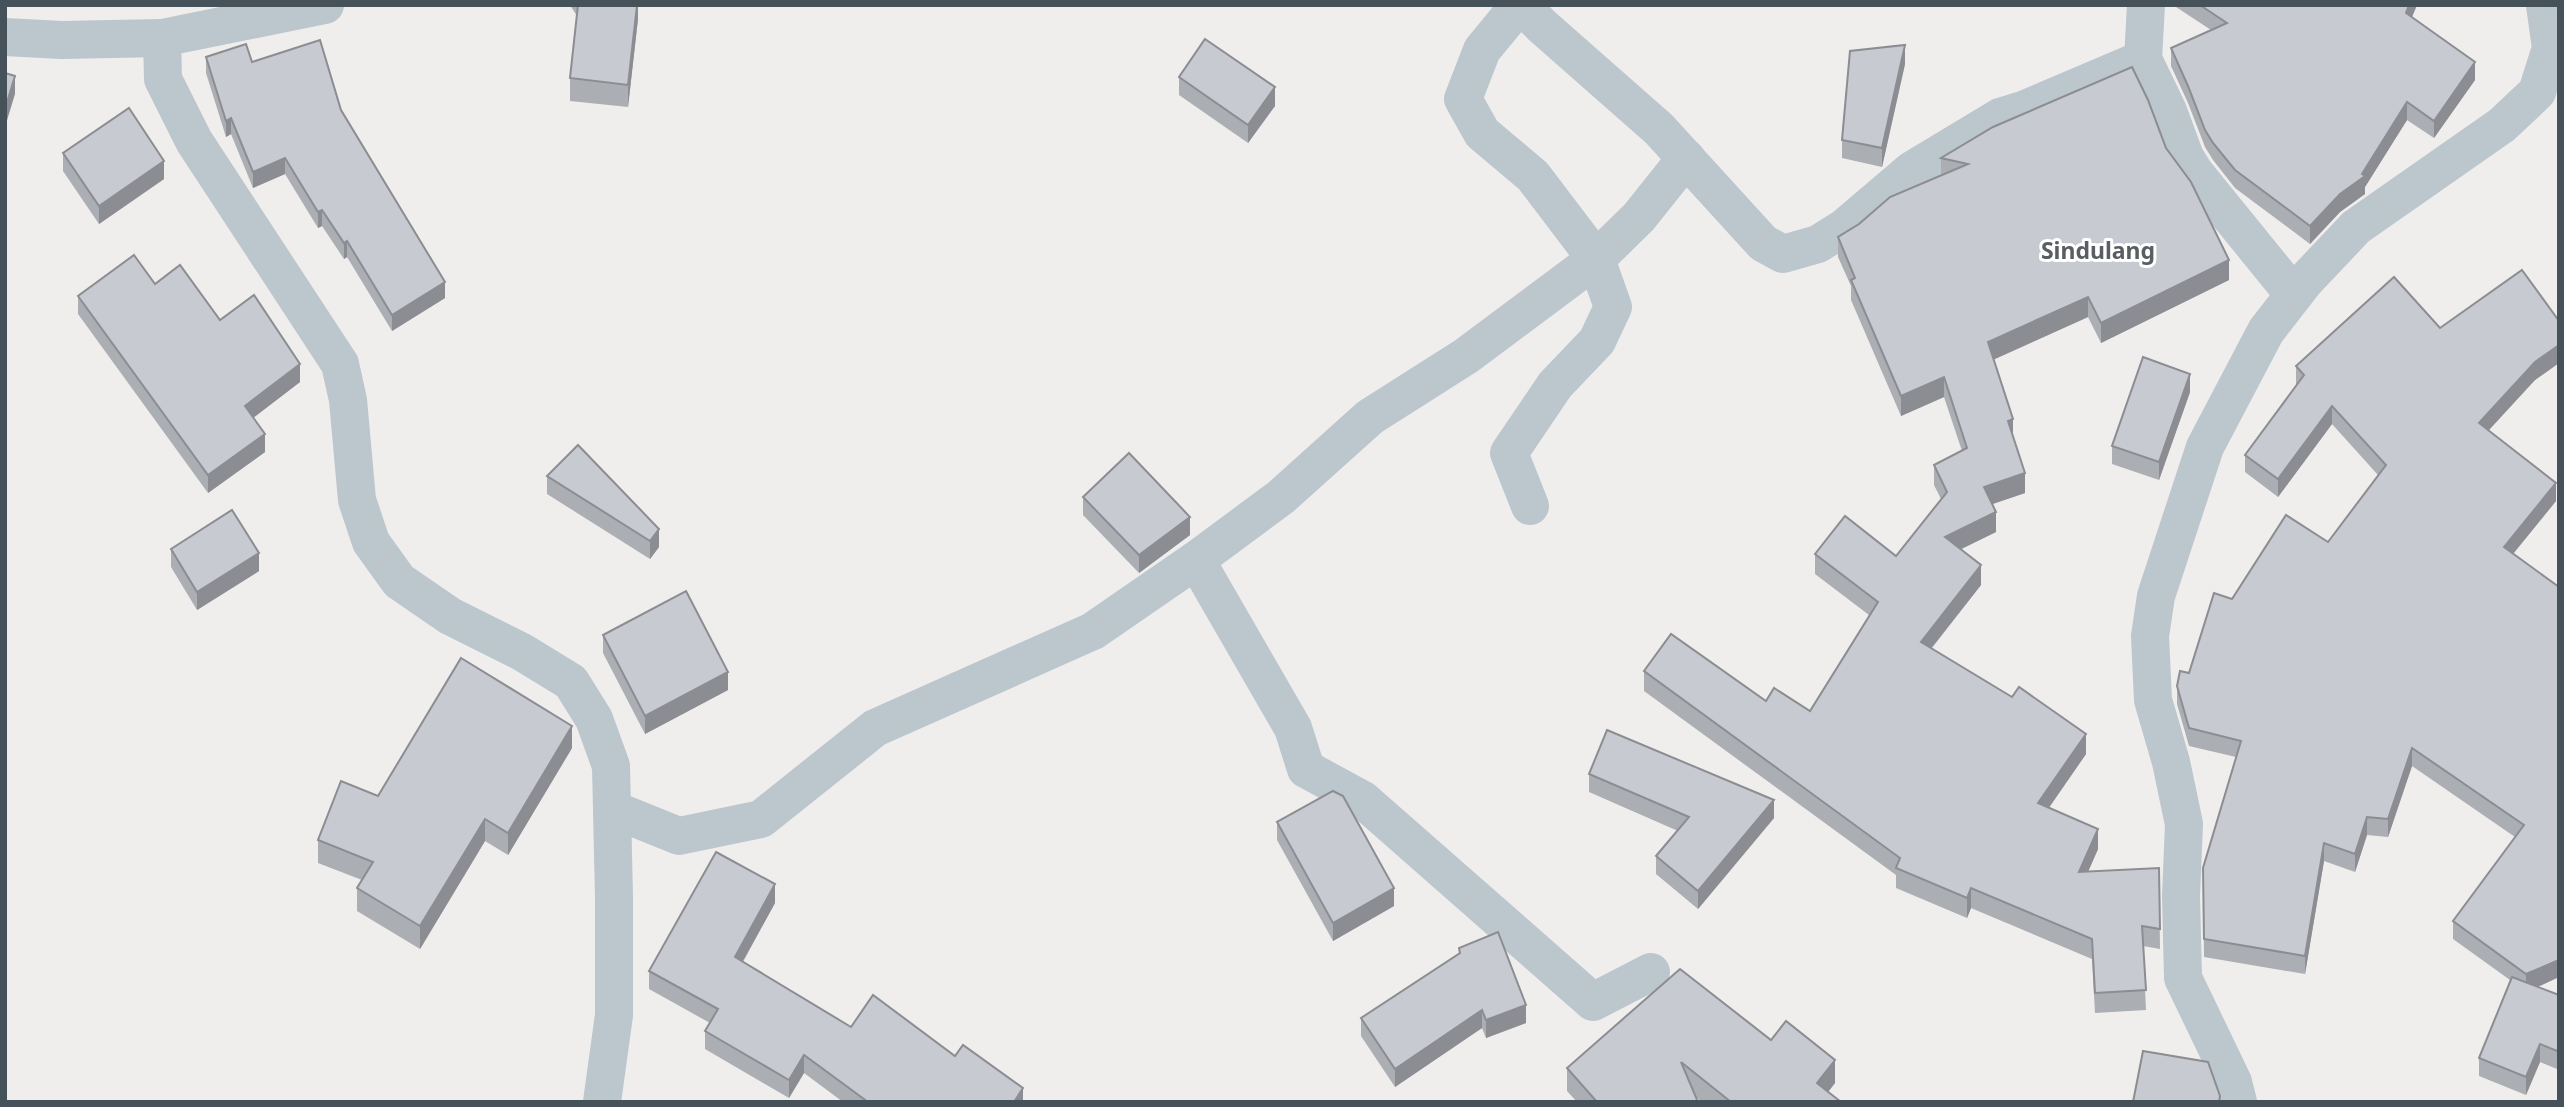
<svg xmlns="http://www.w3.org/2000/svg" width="2564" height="1107" font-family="'Noto Sans',sans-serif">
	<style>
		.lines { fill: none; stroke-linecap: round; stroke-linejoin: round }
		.minor { stroke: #bbc6cd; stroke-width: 38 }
		.tertiary { stroke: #bbc6cd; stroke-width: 38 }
		.wall { fill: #abaeb3 }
		.shaded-wall { fill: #8b8d92 }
		.building { fill: #c7cad0; stroke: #8b8d92; stroke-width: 2 }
		.labels { text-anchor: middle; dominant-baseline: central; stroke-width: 6; stroke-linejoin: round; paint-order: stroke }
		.quarter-label { font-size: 23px; font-weight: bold; fill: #5a5e62; stroke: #fff }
	</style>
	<rect width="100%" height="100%" fill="#f0eded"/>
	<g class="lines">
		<g class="minor">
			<path d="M1519,5L1482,50L1463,99L1482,133L1533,176L1596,259L1613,307L1597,341L1555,385L1509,453L1530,506"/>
			<path d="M1521,5L1542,26L1659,129L1763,243L1783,254L1818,244L1845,227L1912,170L2000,117L2023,110L2143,59L2168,111L2185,157L2195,173L2294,295"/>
			<path d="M2143,59L2146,5"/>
			<path d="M1196,560L1281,497L1370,417L1466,356L1596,259L1639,217L1686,158"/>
			<path d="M612,809L679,836L761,819L875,728L1093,631L1196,560L1293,728L1306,769L1363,800L1593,1002L1651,972"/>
			<path d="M2238,1102L2233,1082L2183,978L2181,896L2184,824L2171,762L2153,700L2150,636L2156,596L2205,447L2266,331L2304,282L2356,227L2502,125L2537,92L2551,48L2545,5"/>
		</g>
		<g class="tertiary">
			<path d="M325,5L162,38L163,79L194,141L340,364L348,400L357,500L371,542L399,581L450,616L522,652L571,682L594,719L611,766L614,898V1015L602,1102"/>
			<path d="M5,37L62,40L162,38"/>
		</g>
	</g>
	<g class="wall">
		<path d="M570,5H638V19L628,107L570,101V78L577,16Z"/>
		<path d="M2173,5H2417L2412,17L2475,80L2434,138L2407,120L2365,187V194L2340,212L2310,244L2235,188L2213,160L2205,147L2188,103L2171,66V48L2211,30Z"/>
		<path d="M206,57L252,62L341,110L445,298L392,331L347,257L344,259L322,226L318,228L285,174L253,188L231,134L226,137L206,73Z"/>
		<path d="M1905,64L1882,167L1842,158V140Z"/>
		<path d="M1179,77L1275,106L1248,143L1179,95Z"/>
		<path d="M2166,148L2229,280L2101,343L2088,317L1993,360L2013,438L2025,493L1992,504L1996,532L1961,549L1981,585L1932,648L2086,754L2049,808L2098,849L2088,872L2159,868L2160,949L2143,946L2146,1010L2095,1013L2092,959L1971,908L1967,918L1896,888V875L1644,691V671L1810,711L1869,615L1815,574V554L1896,556L1941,499L1934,485V465L1962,451L1944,397L1901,416L1851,300V286L1838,257V237L1941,175V158Z"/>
		<path d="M63,153L164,179L99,224L63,171Z"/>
		<path d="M155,284L220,320L300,382L253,418L265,452L208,493L78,314V296Z"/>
		<path d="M2559,321V363L2535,380L2488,430L2556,501L2513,554L2559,977L2538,987L2559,995L2557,1069L2540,1062L2526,1095L2479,1076V1058L2510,980L2453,939V921L2515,837L2412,766L2388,837L2367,835L2355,872L2324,861L2305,974L2204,957L2203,868L2236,757L2189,746L2177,704V686L2189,673L2232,599L2328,542L2378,475L2332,424L2278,497L2245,472V455L2297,385L2296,384V366L2440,328Z"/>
		<path d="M2190,392L2159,480L2112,464V446Z"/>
		<path d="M578,445L659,547L650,559L547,494V476Z"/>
		<path d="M1083,497L1190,535L1139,573L1083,515Z"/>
		<path d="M171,549L259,571L197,610L171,567Z"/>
		<path d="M603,635L728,690L645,734L603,653Z"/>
		<path d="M572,748L508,855L485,841L420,949L357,911V888L362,880L318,863V840L378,796Z"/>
		<path d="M1589,774L1774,818L1698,909L1656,874V856L1678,831L1589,792Z"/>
		<path d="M1277,822L1394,906L1333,941L1277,840Z"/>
		<path d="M775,903L743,962L851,1027L955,1056L1023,1102H843L804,1073L789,1098L705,1049V1031L710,1023L649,989V971Z"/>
		<path d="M1459,948L1526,1023L1486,1038L1482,1028L1395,1087L1361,1036V1018L1459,954Z"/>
		<path d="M1771,1040L1835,1083L1828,1092L1841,1102H1702L1697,1098L1698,1102H1577L1567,1091V1068Z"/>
	</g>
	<g class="shaded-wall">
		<path d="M637,5H638V19L628,107V85Z"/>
		<path d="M2409,5H2417L2406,31V13Z"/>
		<path d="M1905,45V64L1882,167V148Z"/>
		<path d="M2475,62V80L2434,138V121Z"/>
		<path d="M15,76V94L5,127V109Z"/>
		<path d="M1275,87V106L1248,143V125Z"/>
		<path d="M2407,102V120L2365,187V194L2340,212L2310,244V226L2340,194L2362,174Z"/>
		<path d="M231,118V134L226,137V121Z"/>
		<path d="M285,158V174L253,188V172Z"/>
		<path d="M164,161V179L99,224V206Z"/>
		<path d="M322,210V226L318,228V212Z"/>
		<path d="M347,241V257L344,259V243Z"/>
		<path d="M2229,260V280L2101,343V323Z"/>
		<path d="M445,282V298L392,331V315Z"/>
		<path d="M2088,297V317L1988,362V342Z"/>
		<path d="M2559,345V363L2535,380L2479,441V423L2535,362Z"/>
		<path d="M300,364V382L245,424V406Z"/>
		<path d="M2190,374V392L2159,480V462Z"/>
		<path d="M1944,377V397L1901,416V396Z"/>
		<path d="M2332,406V424L2278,497V479Z"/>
		<path d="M2013,419V439L2008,421Z"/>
		<path d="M265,434V452L208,493V475Z"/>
		<path d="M2025,473V493L1984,507V487Z"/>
		<path d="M2556,483V501L2504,565V547Z"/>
		<path d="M1996,512V532L1945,557V537Z"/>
		<path d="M1190,517V535L1139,573V555Z"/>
		<path d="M659,529V547L650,559V541Z"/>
		<path d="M259,553V571L197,610V592Z"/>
		<path d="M1981,565V585L1921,661V642Z"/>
		<path d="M728,672V690L645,734V716Z"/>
		<path d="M572,726V748L508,855V833Z"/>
		<path d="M2086,734V754L2038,823V803Z"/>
		<path d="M2412,748V766L2388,837V819Z"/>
		<path d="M1774,800V818L1698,909V891Z"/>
		<path d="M2367,817V835L2355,872V854Z"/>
		<path d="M485,819V841L420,949V926Z"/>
		<path d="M2098,829V849L2079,892V872Z"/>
		<path d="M2324,843V861L2305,974V956Z"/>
		<path d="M775,884V903L735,975V957Z"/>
		<path d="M1394,888V906L1333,941V923Z"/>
		<path d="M1971,888V908L1967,918V898Z"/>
		<path d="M2559,960V977L2526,992V974Z"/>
		<path d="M1526,1005V1023L1486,1038V1020Z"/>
		<path d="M1482,1010V1028L1395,1087V1069Z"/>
		<path d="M2540,1044V1062L2526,1095V1077Z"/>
		<path d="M2559,1046V1064L2557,1069V1051Z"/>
		<path d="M804,1055V1073L789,1098V1080Z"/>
		<path d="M1835,1060V1083L1820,1102L1817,1083Z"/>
		<path d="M1023,1088V1102H1014Z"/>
	</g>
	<g class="building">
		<path d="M578,5H637L628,85L570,78Z"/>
		<path d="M2200,5H2409L2406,13L2475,62L2434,121L2407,102L2362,174L2365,176L2340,194L2310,226L2235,170L2213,143L2205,130L2188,86L2171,48L2227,23Z"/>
		<path d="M1205,39L1275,87L1248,125L1179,77Z"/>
		<path d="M320,40L341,110L445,282L392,315L347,241L344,243L322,210L318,212L285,158L253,172L231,118L226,121L206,57L246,44L252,62Z"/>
		<path d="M1905,45L1882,148L1842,140L1850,51Z"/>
		<path d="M2132,67L2148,100L2166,148L2191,182L2229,260L2101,323L2088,297L1988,342L2013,419L2008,421L2025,473L1984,487L1996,512L1945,537L1981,565L1921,642L2012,697L2019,687L2086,734L2038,803L2098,829L2079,872L2159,868L2160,929L2142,926L2146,990L2095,993L2092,939L1971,888L1967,898L1896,868L1900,858L1644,671L1671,634L1766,701L1774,688L1810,711L1878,602L1815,554L1845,516L1896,556L1947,492L1934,465L1967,448L1944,377L1901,396L1851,280L1855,278L1838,237L1859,224L1890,197L1968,164L1941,158L1993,127Z"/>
		<path d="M5,73L15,76L5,109Z"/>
		<path d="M129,108L164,161L99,206L63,153Z"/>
		<path d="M134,255L155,284L180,265L220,320L254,295L300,364L245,406L265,434L208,475L78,296Z"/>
		<path d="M2522,270L2559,321V345L2535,362L2479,423L2556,483L2504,547L2559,587V960L2526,974L2453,921L2524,825L2412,748L2388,819L2367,817L2355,854L2324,843L2305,956L2204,939L2203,868L2241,741L2189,728L2177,686L2180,671L2189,673L2214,593L2232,599L2286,515L2328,542L2386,465L2332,406L2278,479L2245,455L2304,375L2296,366L2394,277L2440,328Z"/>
		<path d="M2143,357L2190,374L2159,462L2112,446Z"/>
		<path d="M578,445L659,529L650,541L547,476Z"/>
		<path d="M1129,453L1190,517L1139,555L1083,497Z"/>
		<path d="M232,510L259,553L197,592L171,549Z"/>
		<path d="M686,591L728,672L645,716L603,635Z"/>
		<path d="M461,658L572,726L508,833L485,819L420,926L357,888L373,862L318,840L341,781L378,796Z"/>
		<path d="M1607,730L1774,800L1698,891L1656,856L1689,817L1589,774Z"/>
		<path d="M1333,791L1343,796L1394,888L1333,923L1277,822Z"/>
		<path d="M716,852L775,884L735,957L851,1027L873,995L955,1056L963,1045L1023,1088L1014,1102H868L804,1055L789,1080L705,1031L718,1009L649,971Z"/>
		<path d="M1498,932L1526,1005L1486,1020L1482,1010L1395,1069L1361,1018L1460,953L1459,948Z"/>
		<path d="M1680,969L1771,1040L1786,1021L1835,1060L1817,1083L1841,1102H1731L1681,1062L1698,1102H1597L1567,1068Z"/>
		<path d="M2512,977L2559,995V1046L2557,1051L2540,1044L2526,1077L2479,1058Z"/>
		<path d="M2143,1051L2208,1062L2220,1096L2219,1102H2133Z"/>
	</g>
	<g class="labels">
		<g class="quarter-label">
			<text x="2098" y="250">Sindulang</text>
		</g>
	</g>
	<rect width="2564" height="1107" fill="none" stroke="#45525a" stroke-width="14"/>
</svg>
